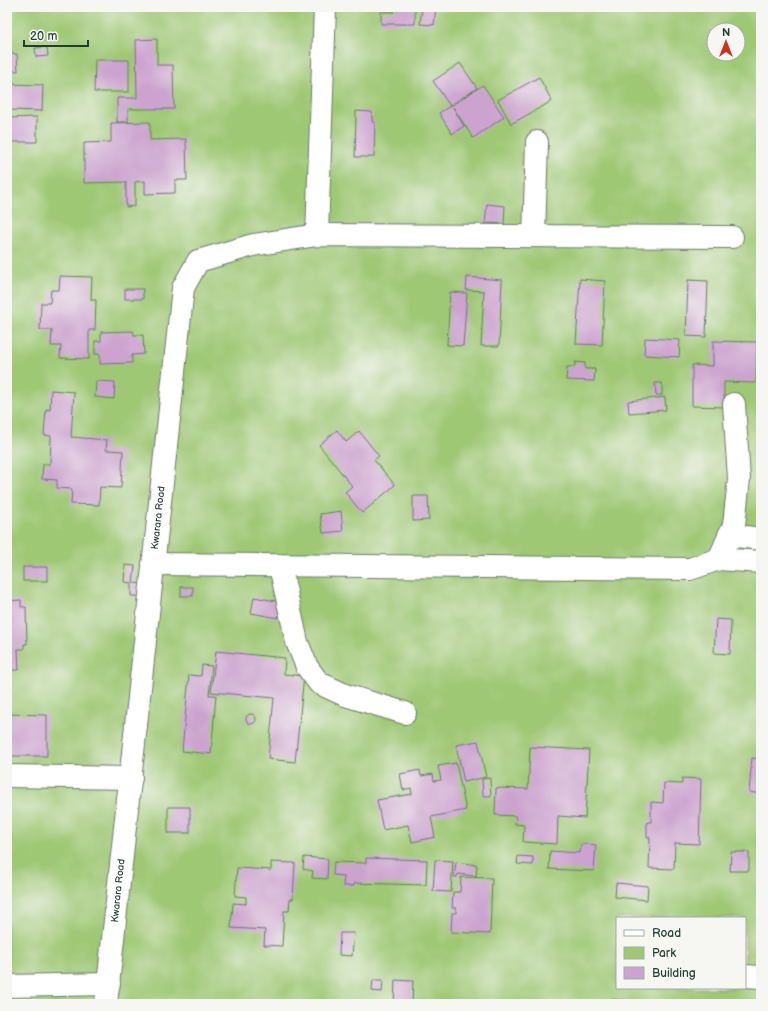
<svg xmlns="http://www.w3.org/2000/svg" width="768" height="1011" font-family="'Balsamiq Sans',sans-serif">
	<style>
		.green { fill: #9fc874; stroke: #5f8254; fill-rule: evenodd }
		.building { fill: #cca3cf }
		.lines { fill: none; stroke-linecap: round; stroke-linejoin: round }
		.minor-casing { stroke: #6a786c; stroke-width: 24 }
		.minor { stroke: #fff; stroke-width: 22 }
		.labels { text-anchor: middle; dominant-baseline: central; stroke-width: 3; stroke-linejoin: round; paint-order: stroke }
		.street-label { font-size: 10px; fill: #1f3d34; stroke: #f6f6f2 }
	</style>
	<rect width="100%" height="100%" fill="#f6f6f2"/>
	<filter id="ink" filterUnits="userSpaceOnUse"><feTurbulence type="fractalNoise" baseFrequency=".025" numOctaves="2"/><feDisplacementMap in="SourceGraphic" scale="8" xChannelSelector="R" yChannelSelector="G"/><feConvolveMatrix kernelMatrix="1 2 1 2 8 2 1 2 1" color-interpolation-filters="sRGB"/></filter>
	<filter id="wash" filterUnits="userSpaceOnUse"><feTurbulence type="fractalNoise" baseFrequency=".012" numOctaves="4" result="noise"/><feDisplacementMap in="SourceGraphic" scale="16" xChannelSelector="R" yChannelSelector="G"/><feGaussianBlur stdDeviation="0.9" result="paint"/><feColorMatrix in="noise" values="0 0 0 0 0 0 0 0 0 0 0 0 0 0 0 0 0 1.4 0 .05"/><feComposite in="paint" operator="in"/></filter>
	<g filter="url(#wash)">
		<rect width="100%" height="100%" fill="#f4e7d5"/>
		<path class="green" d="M7,7H761V1004H7ZM714,30H738V54H714ZM617,918H745V988H617Z"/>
		<g id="blocks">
			<g class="building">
				<path d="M394,7H415V24H381V12H394Z"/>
				<path d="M422,7H436L434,25L420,24Z"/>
				<path d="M157,39V65H173L174,109H128V122H117V98H137L136,40Z"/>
				<path d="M47,47L48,56L36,57L35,48Z"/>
				<path d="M7,54H17L18,71H7Z"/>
				<path d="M95,60H129V92H94Z"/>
				<path d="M460,63L477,88L450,106L433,81Z"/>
				<path d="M539,77L552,101L511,124L498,100Z"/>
				<path d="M7,84L43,85L42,111L7,110Z"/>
				<path d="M483,85L504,117L473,138L453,107L464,126L452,134L439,113Z"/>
				<path d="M356,111L372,112V122H375L374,157H355Z"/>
				<path d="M37,117V142H7V118Z"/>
				<path d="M150,122V140L186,139L187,180H175V193L145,194V181L135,182V206L126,207V182L84,183V143L111,142V123Z"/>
				<path d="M487,204L505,206L504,224L485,223Z"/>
				<path d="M60,276L92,277L91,300H96L95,330H89V359L60,358L61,346H51L52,330H40L41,303H50L51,290H59Z"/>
				<path d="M467,277L502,280L499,346H481L484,291L466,290Z"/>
				<path d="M580,279L605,281L602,345L576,344Z"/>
				<path d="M688,280L708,281L706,337L686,336Z"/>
				<rect x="125" y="289" width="18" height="10"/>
				<path d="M450,292L467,293L463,346L447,345Z"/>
				<path d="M133,331L134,335H143L144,354L132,355V363L100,364V354H95V341H101V332Z"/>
				<path d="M645,338L680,340L679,357L644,355Z"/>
				<path d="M713,341L757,342L756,383L724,382V407L692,406V365L713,366Z"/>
				<path d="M575,362L585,363V369H595L594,381L566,380L567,367H575Z"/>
				<path d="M96,381L115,382L114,399L95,397Z"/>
				<path d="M655,383H662V395H656Z"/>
				<path d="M51,390L74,392L71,437L107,440L106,450L123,451L121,488L100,487L99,505L71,504L72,489L57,488V480L42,479L43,464H50L51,436L44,435L46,409L50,410Z"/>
				<path d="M758,392H761V410H760Z"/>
				<path d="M665,397L666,410L629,413L628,401Z"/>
				<path d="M337,430L346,442L359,431L379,456L374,460L395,485L362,513L345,492L352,486L319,445Z"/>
				<path d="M413,496H428L429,520L413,521Z"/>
				<path d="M341,511L343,531L323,533L320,514Z"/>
				<path d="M125,565L135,566L133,583L147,584L146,603L137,602V596H131V583L124,582Z"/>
				<rect x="23" y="567" width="24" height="14"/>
				<rect x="181" y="587" width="12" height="9"/>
				<path d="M254,597L281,602L278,618L251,613Z"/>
				<path d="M21,600V607H26L27,644H24V649H18L19,670H7V601Z"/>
				<path d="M716,619L731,620L730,654L714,653Z"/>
				<path d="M216,651L285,658L284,674L304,676L295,762L268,759L274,698L211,692Z"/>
				<path d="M202,665L212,666L209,695H216L211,754L182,751L189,675L201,676Z"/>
				<path d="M7,714L47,715V756H7Z"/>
				<circle cx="251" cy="719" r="5"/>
				<path d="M478,741L486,777L464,782L456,745Z"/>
				<path d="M530,747L589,750L585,818L558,816L557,844L523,842L524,825L515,824L516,816L495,815L496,788L528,789Z"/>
				<path d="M752,758L761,759V794L749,792Z"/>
				<path d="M456,763L466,810L431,817L435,837L412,842L408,825L383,830L377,800L412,794L411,788L403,790L400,774L420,770L421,776L433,774L434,781L441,780L438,766Z"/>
				<path d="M490,778L491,796H483L482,779Z"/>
				<path d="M682,778L701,779L699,844L675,843L674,869L649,868L650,837H647V822H651V802L663,803L664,783L682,784Z"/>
				<rect x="168" y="807" width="22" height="26"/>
				<path d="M581,844L596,845L594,871L549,869L550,851L580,853Z"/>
				<path d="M731,852H749V871H730Z"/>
				<path d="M518,856L533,857V865L517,864Z"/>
				<path d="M304,857L328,859L327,879L312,878L313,871L303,869Z"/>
				<path d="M366,858L427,860L426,885L354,883V886H343L344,876L333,875L334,862L366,863Z"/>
				<path d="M435,860L453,861L451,892L433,891Z"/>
				<path d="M271,862L295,863L293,899H290L289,911H284L282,946L264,945L265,930L231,928L233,903L246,904V897L235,896L237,868L271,870Z"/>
				<path d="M456,862L477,865L476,876L458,874L457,877H454Z"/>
				<path d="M461,877L492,878L490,934L451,932L452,913H456V908H452L453,892H460Z"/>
				<path d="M616,883L648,886L647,900L615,897Z"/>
				<path d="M340,933H354L352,956L339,955Z"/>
				<path d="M373,980H383L382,992L372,991Z"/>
				<path d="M395,980L413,981L412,1004H394Z"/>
				<path d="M609,999L626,1000V1004H609Z"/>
			</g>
		</g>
	</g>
	<g filter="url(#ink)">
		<use href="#blocks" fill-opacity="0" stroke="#6a786c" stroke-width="1"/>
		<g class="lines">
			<g class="minor-casing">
				<g id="minor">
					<path d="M317,235L325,7"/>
					<path d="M534,236L537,142"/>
					<path d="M729,535L761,539"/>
					<path d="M719,559L761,562"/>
					<path d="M153,564L690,569L719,559L734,525L739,479L734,404"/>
					<path d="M280,566L297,642L307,667L319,683L345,695L405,713"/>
					<path d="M7,776L131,778"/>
					<path d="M745,976L761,977"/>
					<path d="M7,986L109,984"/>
					<path id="s1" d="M106,1004L183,288L198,261L253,245L317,235L732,237"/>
				</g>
			</g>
			<use href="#minor" class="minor"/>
		</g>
	</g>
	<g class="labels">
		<g class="street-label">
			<text stroke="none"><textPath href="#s1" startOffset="489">Kwarara Road</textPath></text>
			<text stroke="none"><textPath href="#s1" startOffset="114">Kwarara Road</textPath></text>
		</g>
	</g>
	<rect width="768" height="1011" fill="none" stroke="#f6f6f2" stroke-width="24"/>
	<rect x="616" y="917" width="130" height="72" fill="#f6f6f2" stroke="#a0aca6"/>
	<rect x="624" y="930" width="20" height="6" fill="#ffffff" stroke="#a0aca6"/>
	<text x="652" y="937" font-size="12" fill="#1f3d34">Road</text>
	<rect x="624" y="947" width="20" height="12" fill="#9fc874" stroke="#a0aca6"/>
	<text x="652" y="957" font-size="12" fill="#1f3d34">Park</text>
	<rect x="624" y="967" width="20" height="12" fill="#cca3cf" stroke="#a0aca6"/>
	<text x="652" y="977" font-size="12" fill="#1f3d34">Building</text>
	<g transform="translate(726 42)"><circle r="19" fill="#f6f6f2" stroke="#a0aca6"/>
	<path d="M0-3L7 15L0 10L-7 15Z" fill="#c8321e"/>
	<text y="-6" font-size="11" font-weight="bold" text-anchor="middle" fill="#1f3d34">N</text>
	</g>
	<path d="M24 40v6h64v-6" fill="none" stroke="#1f3d34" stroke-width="2"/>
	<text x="30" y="40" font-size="12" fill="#1f3d34" stroke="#f6f6f2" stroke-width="3" paint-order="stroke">20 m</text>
</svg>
